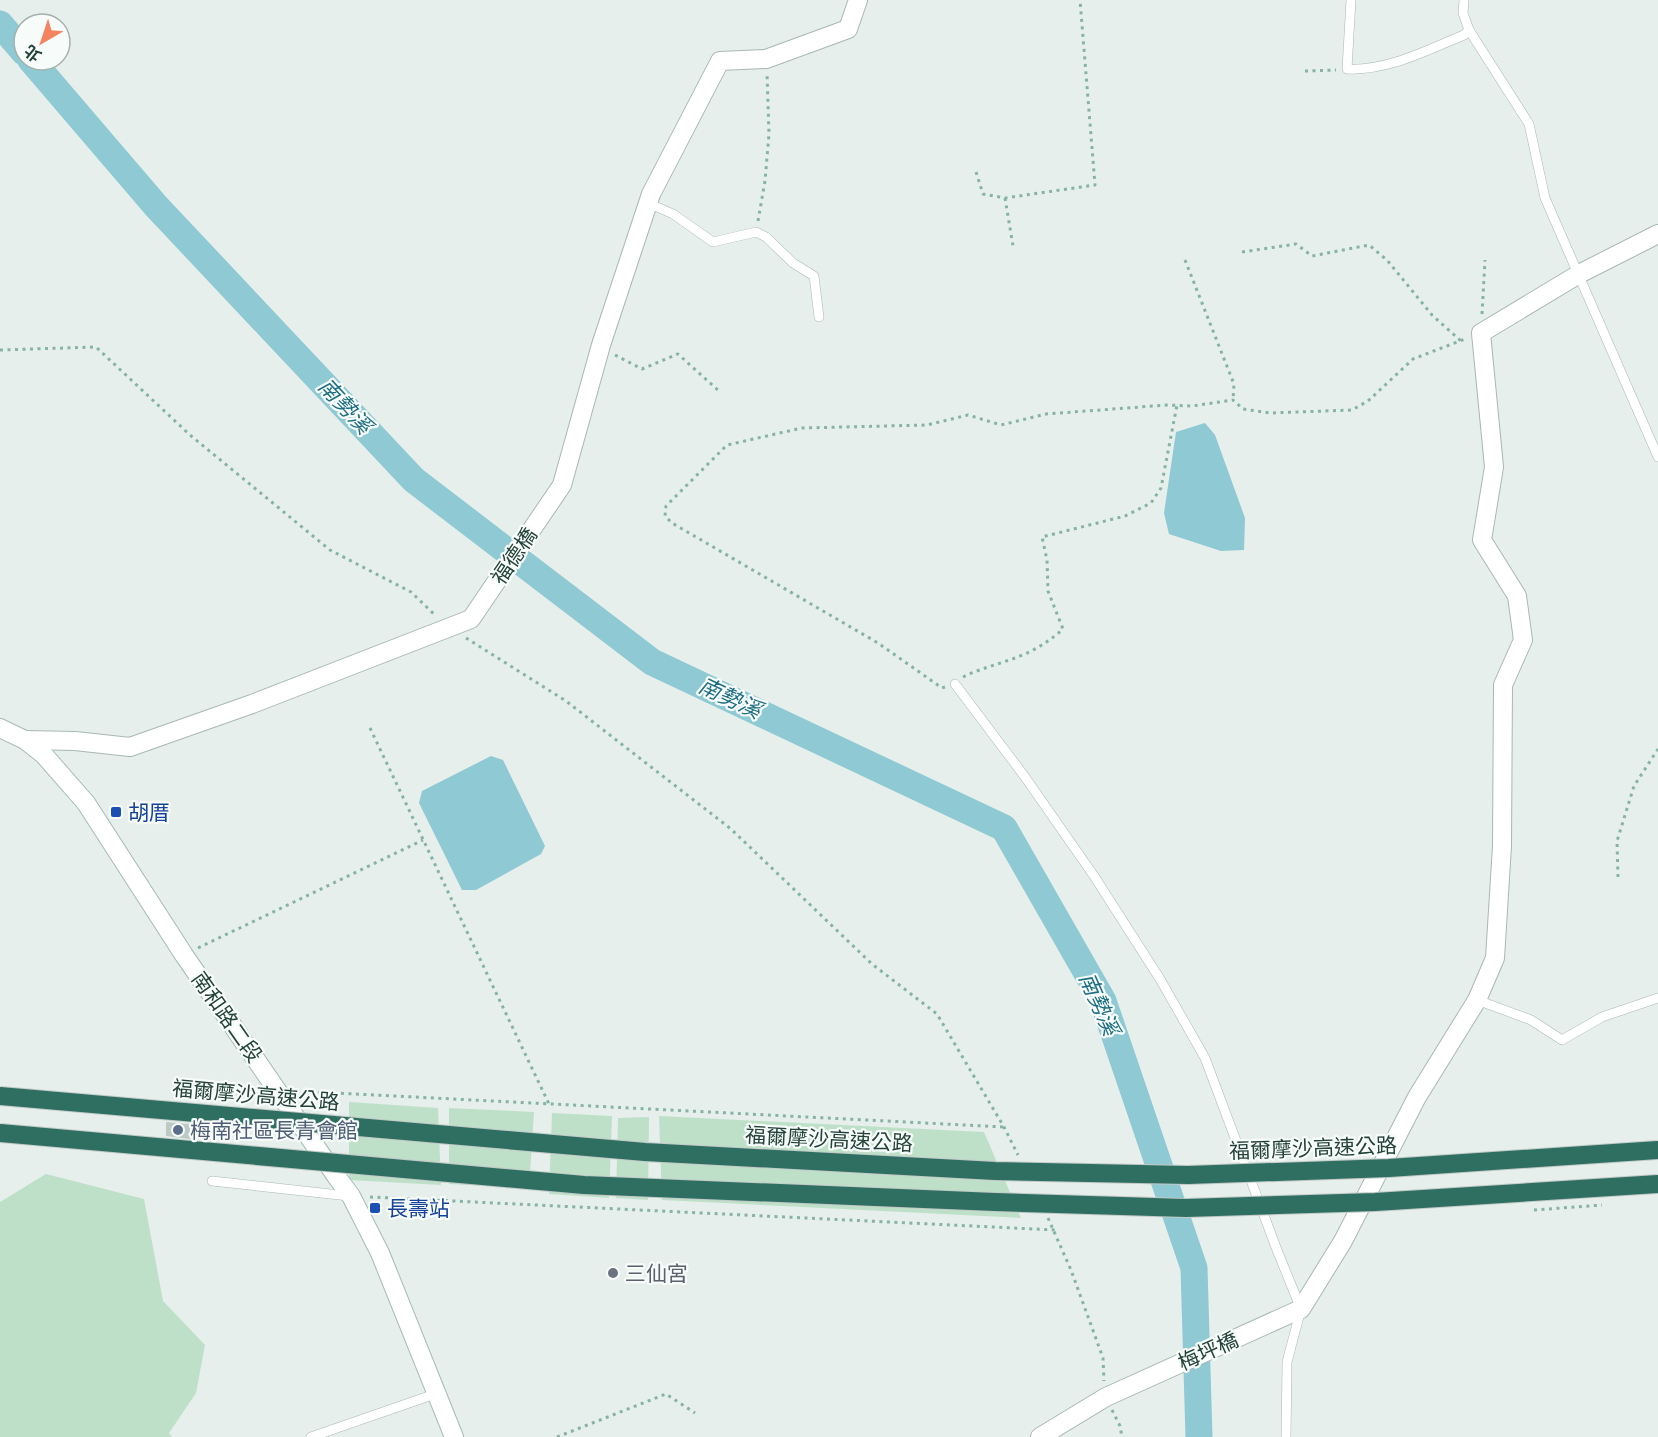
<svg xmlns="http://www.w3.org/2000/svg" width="1658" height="1437" font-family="Montserrat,'Noto Sans TC',sans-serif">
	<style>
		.green { fill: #bfe0c8 }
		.water { fill: #8ec9d4 }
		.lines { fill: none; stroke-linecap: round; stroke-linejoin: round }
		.river { stroke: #8ec9d4; stroke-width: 27 }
		.building { fill: #bbcac4 }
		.lane-casing { stroke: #a8b8b2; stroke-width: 10 }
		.street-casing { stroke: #a8b8b2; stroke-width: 20 }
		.secondary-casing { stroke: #a4bbb3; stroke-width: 20 }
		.path { stroke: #86b3a5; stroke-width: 3; stroke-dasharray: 3 4.5; stroke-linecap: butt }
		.lane { stroke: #fff; stroke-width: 9 }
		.street { stroke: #fff; stroke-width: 18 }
		.secondary { stroke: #fff; stroke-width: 18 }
		.highway-bridge-casing { stroke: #c2cac8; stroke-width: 20; stroke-linecap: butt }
		.highway-bridge { stroke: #2f6f62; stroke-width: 18 }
		.transit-dot { fill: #1a4fb4; stroke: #f7fbf9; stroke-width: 2 }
		.service-dot { fill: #5c6f8a; stroke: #f7fbf9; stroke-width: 2 }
		.worship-dot { fill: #6b7280; stroke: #f7fbf9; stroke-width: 2 }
		.labels { text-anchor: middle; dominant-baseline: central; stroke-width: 4.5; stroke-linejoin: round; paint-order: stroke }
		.street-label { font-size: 21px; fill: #24423a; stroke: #f7fbf9 }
		.transit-label { font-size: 21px; fill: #164399; stroke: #f7fbf9; text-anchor: start }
		.service-label { font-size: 21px; fill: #4e5e75; stroke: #f7fbf9; text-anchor: start }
		.worship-label { font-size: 21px; fill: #5b616d; stroke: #f7fbf9; text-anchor: start }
		.water-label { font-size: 22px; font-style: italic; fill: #1c6f80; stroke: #f7fbf9 }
	</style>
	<rect width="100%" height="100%" fill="#e6efeb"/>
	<g class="green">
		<path d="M349,1102L438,1108L441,1185L349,1180Z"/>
		<path d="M449,1108L534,1112L529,1188L449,1184Z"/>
		<path d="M552,1113L612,1116L609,1198L549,1194Z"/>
		<path d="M659,1116L984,1132L1021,1218L662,1200Z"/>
		<path d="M649,1117L648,1200L616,1198L618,1118Z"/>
		<path d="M46,1174L144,1199L163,1301L205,1345L196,1393L169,1433L172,1437H0V1202Z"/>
	</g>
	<g class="water">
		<path d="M1205,423L1215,435L1245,518L1244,550L1221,551L1169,534L1164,513L1176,432Z"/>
		<path d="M491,756L503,760L545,846L541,854L476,890H462L419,803L422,791Z"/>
	</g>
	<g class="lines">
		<g class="river">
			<path d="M0,24L24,52"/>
			<path d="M31,60L156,206L414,480L652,662L1004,828L1103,1001L1194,1268L1199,1437"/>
		</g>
	</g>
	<path class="building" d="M166,1122L190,1124V1139L166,1136Z"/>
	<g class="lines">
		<g class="lane-casing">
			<g id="lane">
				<path d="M1351,0L1347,69C1388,71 1427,50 1464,35L1469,30"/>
				<path d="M1464,0L1463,13L1469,30L1529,124L1545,198L1658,457"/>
				<path d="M648,203L673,214L713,242L756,232L766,237L793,263L814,276L819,317"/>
				<path d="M955,684L1025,777L1094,876L1160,979L1205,1058L1277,1250L1301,1309L1287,1362L1286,1437"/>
				<path d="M1477,1000L1531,1020L1562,1040L1602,1017L1658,998"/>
				<path d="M212,1181L349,1196"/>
				<path d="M311,1437L435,1394"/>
			</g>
		</g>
		<g class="street-casing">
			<g id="street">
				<path d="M25,740L75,741L130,747L252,704L471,619L562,485L601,345L651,194L720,61L766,59L848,29L858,0"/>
				<path d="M1040,1437L1106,1397L1301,1309L1343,1241L1417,1097L1477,1000L1495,958L1502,846L1503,685L1523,640L1517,596L1482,540L1494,467L1481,333L1579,274L1658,234"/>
			</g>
		</g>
		<g class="secondary-casing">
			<path id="secondary" d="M0,728L25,740L44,755L86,803L184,955L336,1176L351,1196L380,1253L454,1437"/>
		</g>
		<g class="path">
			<path d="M1305,71L1336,70"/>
			<path d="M976,172L983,194L1005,198L1095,185L1080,0"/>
			<path d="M1005,198L1013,246"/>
			<path d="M758,221L765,181L769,134L767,73"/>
			<path d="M1242,252L1296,244L1312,256L1369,245L1387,260L1432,315L1461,341"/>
			<path d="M1185,260L1234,384L1233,400"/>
			<path d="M1482,314L1485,260"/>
			<path d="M0,350L96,347L190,435L330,550L411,592L436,616"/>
			<path d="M615,355L642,369L678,354L720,392"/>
			<path d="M466,638L566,701L731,829L872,964L937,1014L1004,1127L1018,1155"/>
			<path d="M963,677C985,666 1010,662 1031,651C1043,645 1053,638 1063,629L1048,591L1047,560L1042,537L1125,516L1151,503L1161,488L1177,405"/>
			<path d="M945,687L942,688L878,643L672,523L665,516L666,506L727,445L802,428L927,425L968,415L1001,425L1046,414L1167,405L1192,406L1233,400L1243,409L1270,413L1352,410L1368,401L1413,359L1465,339"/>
			<path d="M370,728L549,1104"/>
			<path d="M1618,877L1617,841L1634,786L1658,749"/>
			<path d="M198,948L423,840"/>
			<path d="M296,1091L1004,1127"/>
			<path d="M370,1197L1055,1230"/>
			<path d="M1534,1210L1602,1205"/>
			<path d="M1048,1218L1071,1270L1103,1358L1104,1381"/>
			<path d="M1112,1410L1120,1426L1122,1437"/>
			<path d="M557,1437L666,1394L695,1413"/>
		</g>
		<use href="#lane" class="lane"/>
		<use href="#street" class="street"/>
		<use href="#secondary" class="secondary"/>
		<g class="highway-bridge-casing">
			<g id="highway-bridge">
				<path d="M0,1096L645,1152L995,1171L1188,1175L1389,1168L1658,1150"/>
				<path d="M0,1133L584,1185L995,1202L1186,1208L1375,1202L1658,1184"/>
			</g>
		</g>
		<use href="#highway-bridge" class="highway-bridge"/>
	</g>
	<g class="transit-dot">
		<rect x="110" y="806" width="12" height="12" rx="3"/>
		<rect x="369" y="1202" width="12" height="12" rx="3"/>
	</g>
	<circle class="service-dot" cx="178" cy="1130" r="6"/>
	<circle class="worship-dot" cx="613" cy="1273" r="6"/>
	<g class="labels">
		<g class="street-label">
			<text transform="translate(514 556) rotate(-56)">福德橋</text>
			<text transform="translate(227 1017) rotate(55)">南和路二段</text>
			<text transform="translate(256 1095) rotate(5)">福爾摩沙高速公路</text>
			<text transform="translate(829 1139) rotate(3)">福爾摩沙高速公路</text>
			<text transform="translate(1313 1148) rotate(-2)">福爾摩沙高速公路</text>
			<text transform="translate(1208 1351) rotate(-24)">梅坪橋</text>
		</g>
		<g class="transit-label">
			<text x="128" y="812">胡厝</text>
			<text x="387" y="1208">長壽站</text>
		</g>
		<g class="service-label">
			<text x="190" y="1130">梅南社區長青會館</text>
		</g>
		<g class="worship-label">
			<text x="625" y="1273">三仙宮</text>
		</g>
		<g class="water-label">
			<text transform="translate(345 406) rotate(47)">南勢溪</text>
			<text transform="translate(730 698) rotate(25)">南勢溪</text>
			<text transform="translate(1099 1004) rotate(66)">南勢溪</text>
		</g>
	</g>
	<g transform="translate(42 42) rotate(219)"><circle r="28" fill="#f7fbf9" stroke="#a3b1ad" stroke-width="1.5"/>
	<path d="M0-4.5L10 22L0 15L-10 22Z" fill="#f4845f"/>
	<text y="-9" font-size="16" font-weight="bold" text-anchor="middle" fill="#24423a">北</text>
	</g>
</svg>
